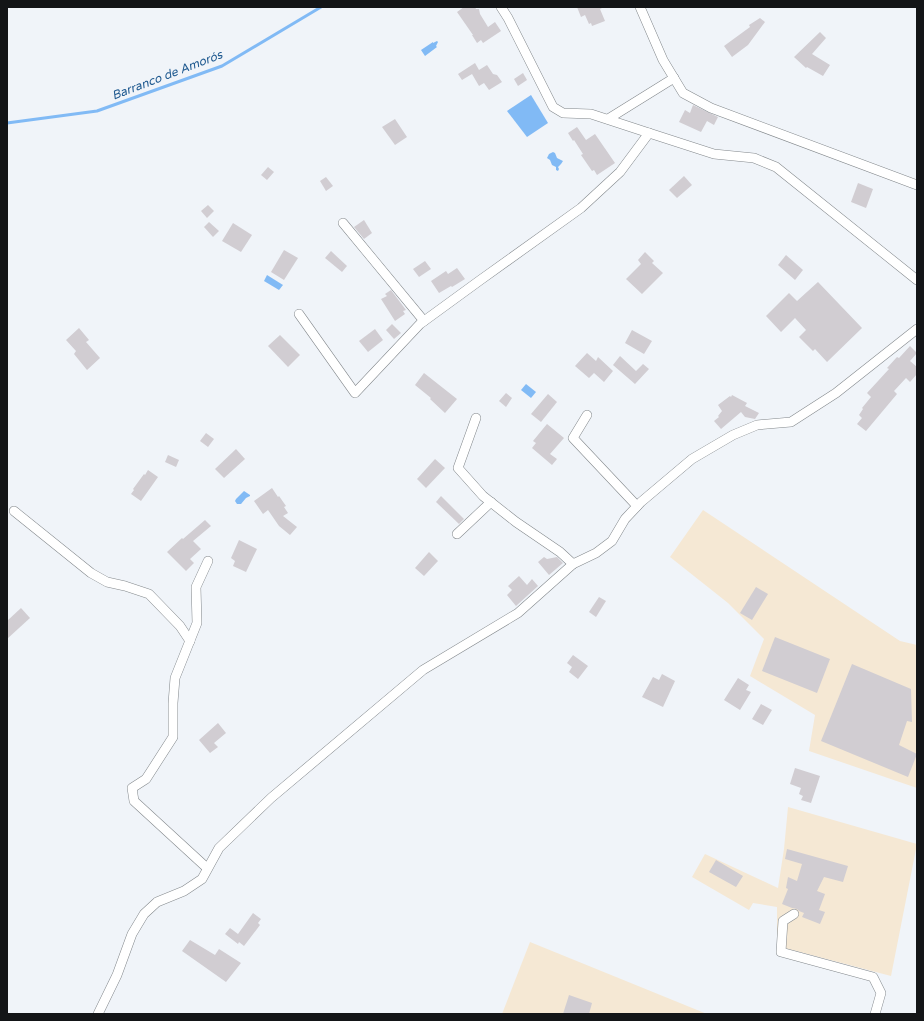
<svg xmlns="http://www.w3.org/2000/svg" width="924" height="1021" font-family="'Varela Round',sans-serif">
	<style>
		.industrial { fill: #f5e8d4 }
		.water { fill: #81baf5 }
		.lines { fill: none; stroke-linecap: round; stroke-linejoin: round }
		.stream { stroke: #81baf5; stroke-width: 3 }
		.building { fill: #d1cdd2 }
		.minor-casing { stroke: #83888c; stroke-width: 10 }
		.minor { stroke: #fff; stroke-width: 9 }
		.labels { text-anchor: middle; dominant-baseline: central; stroke-width: 3; stroke-linejoin: round; paint-order: stroke }
		.water-label { font-size: 12px; font-style: italic; fill: #205a90; stroke: #f0f4f9 }
	</style>
	<rect width="100%" height="100%" fill="#f0f4f9"/>
	<g class="industrial">
		<path d="M703,510L900,641L917,645V788L809,751L815,715L750,676L764,639L728,603L670,557Z"/>
		<path d="M788,807L917,844L891,976L777,946V907L753,903L749,910L692,877L705,854L778,888L784,849Z"/>
		<path d="M530,942L707,1014H502Z"/>
	</g>
	<g class="water">
		<path d="M437,41L438,42L436,46L437,47L425,56L421,50L433,42V43Z"/>
		<path d="M531,95L548,123L527,137L507,111Z"/>
		<path d="M553,152L555,153L557,158L563,161L561,164L558,167L559,169L558,171L556,170V167L552,165L550,160L547,158L549,154Z"/>
		<path d="M267,275L283,285L279,290L264,281Z"/>
		<path d="M526,384L536,392L531,398L521,390Z"/>
		<path d="M244,491L250,495V496L246,498L241,504H237L235,501L236,499Z"/>
	</g>
	<g class="lines">
		<path class="stream" d="M7,123L97,111L222,66L321,7"/>
	</g>
	<g class="building">
		<path d="M464,7H475L476,9H479L480,14L488,27L495,22L501,31L483,43L481,40L477,43L472,35H473L457,12Z"/>
		<path d="M577,7H604L600,9L605,21L592,26L591,23L589,24L585,15L581,17Z"/>
		<path d="M760,18L765,22L748,45L732,57L724,46L750,27L749,25Z"/>
		<path d="M820,32L826,38L812,54L830,65L823,76L807,67L806,68L794,57Z"/>
		<path d="M475,63L479,70L487,65L493,74L497,75L502,82L489,90L484,83L479,86L472,74L462,80L458,74Z"/>
		<path d="M523,73L527,80L518,86L514,79Z"/>
		<path d="M693,105L718,117L714,125L707,121L701,132L679,122L685,110L690,113Z"/>
		<path d="M395,119L407,137L395,145L382,127Z"/>
		<path d="M577,127L586,140L595,134L615,163L597,175L594,170L592,171L581,155L583,154L574,140L573,141L568,133Z"/>
		<path d="M268,167L274,172L267,180L261,175Z"/>
		<path d="M684,176L692,185L677,198L669,190Z"/>
		<path d="M326,177L333,186L326,191L320,181Z"/>
		<path d="M858,183L873,189L866,208L851,202Z"/>
		<path d="M208,205L214,211L207,218L201,211Z"/>
		<path d="M364,220L372,233L364,239L354,227Z"/>
		<path d="M209,222L219,231L213,237L204,227Z"/>
		<path d="M233,223L252,235L241,252L222,241Z"/>
		<path d="M284,250L298,258L284,280L271,272Z"/>
		<path d="M331,251L347,266L342,272L325,258Z"/>
		<path d="M645,252L654,261L652,263L663,273L642,294L626,279L641,264L638,260Z"/>
		<path d="M786,255L803,270L795,280L778,265Z"/>
		<path d="M425,261L431,269L419,277L413,269Z"/>
		<path d="M457,268L465,279L452,287L451,286L439,293L431,281L446,271L448,274Z"/>
		<path d="M818,282L862,328L827,362L815,349L813,351L799,337L806,330L795,318L781,332L766,316L789,293L797,301Z"/>
		<path d="M391,290L406,310L403,311L405,314L395,321L381,299L387,296L385,294Z"/>
		<path d="M392,324L401,333L394,339L386,330Z"/>
		<path d="M79,328L89,340L86,342L100,358L87,370L74,354L76,351L66,340Z"/>
		<path d="M375,329L383,340L368,352L359,341Z"/>
		<path d="M632,330L652,341L644,354L625,343Z"/>
		<path d="M280,335L300,355L288,367L268,346Z"/>
		<path d="M910,346L917,353L910,361L917,367V374L910,382L906,378L894,391L897,394L866,431L857,424L862,418L859,415L863,409L862,408L871,397L867,393L889,369L887,368L897,357L899,358Z"/>
		<path d="M587,353L596,361L598,357L613,371L604,382L594,373L589,378L575,366Z"/>
		<path d="M620,356L636,371L643,364L649,369L635,384L613,365Z"/>
		<path d="M424,373L457,399L445,413L430,399L431,398L415,385Z"/>
		<path d="M506,393L512,398L506,407L499,401Z"/>
		<path d="M548,394L557,402L541,422L531,414Z"/>
		<path d="M732,395L747,403L745,406L759,413L755,419L745,417L741,412L721,429L714,421L719,417L718,416L722,411L718,405L730,396L731,397Z"/>
		<path d="M547,424L564,438L550,454L557,459L552,465L532,448L536,443L533,441Z"/>
		<path d="M206,433L214,439L208,447L200,441Z"/>
		<path d="M236,449L245,459L224,478L215,469Z"/>
		<path d="M168,455L179,460L176,467L165,462Z"/>
		<path d="M435,459L445,468L426,488L417,479Z"/>
		<path d="M148,470L158,477L141,501L131,494L134,490L133,489L144,474L145,475Z"/>
		<path d="M272,488L278,497L279,496L286,506L284,507L288,513L283,516L297,527L290,535L279,526L268,510L263,514L254,501Z"/>
		<path d="M441,496L464,519L459,524L436,502Z"/>
		<path d="M205,520L211,526L193,541L201,549L190,559L194,563L186,571L167,552L182,538L183,539Z"/>
		<path d="M239,540L257,549L246,572L233,566L235,561L231,558Z"/>
		<path d="M429,552L438,561L424,576L415,568Z"/>
		<path d="M544,557L547,559L557,557L563,563L549,575L538,562Z"/>
		<path d="M519,576L527,585L532,579L538,586L516,606L507,595L512,590L508,586Z"/>
		<path d="M756,587L768,594L752,620L740,613Z"/>
		<path d="M599,597L606,601L596,617L589,612Z"/>
		<path d="M21,608L30,618L7,639V621Z"/>
		<path d="M775,637L830,659L817,693L762,671Z"/>
		<path d="M573,655L588,666L578,679L569,672L572,667L567,663Z"/>
		<path d="M852,664L911,689L912,722L907,721L899,745L917,754L908,777L821,741Z"/>
		<path d="M662,674L675,681L663,707L642,697L653,677L659,680Z"/>
		<path d="M738,678L749,685L746,690L751,692L740,710L724,700Z"/>
		<path d="M761,704L772,710L763,725L752,719Z"/>
		<path d="M218,723L226,733L214,743L218,747L210,753L199,740Z"/>
		<path d="M795,768L820,776L811,803L801,800L803,796L799,794L801,788L790,784Z"/>
		<path d="M787,849L848,866L843,882L824,877L817,891L825,894L819,910L825,912L820,924L802,917L804,913L799,911L797,909L792,908L782,904L788,889L786,888L788,877L797,881L802,864L785,859Z"/>
		<path d="M716,860L743,876L736,887L709,872Z"/>
		<path d="M253,913L261,919L258,923L260,925L244,946L239,942L238,944L225,934L230,928L238,934Z"/>
		<path d="M190,940L215,955L219,949L241,963L226,982L182,951Z"/>
		<path d="M569,995L592,1003L589,1014H563Z"/>
	</g>
	<g class="lines">
		<g class="minor-casing">
			<g id="minor">
				<path d="M501,7L508,18L553,107L563,113L591,114L649,133L714,154L754,158L776,167L917,280"/>
				<path d="M640,7L663,60L683,93L711,108L917,185"/>
				<path d="M608,119L674,78"/>
				<path d="M343,223L424,321"/>
				<path d="M299,314L355,393L420,324L479,281L581,208L620,172L649,133"/>
				<path d="M587,415L573,438L637,506"/>
				<path d="M476,418L458,468L483,496L516,522L560,552L573,564"/>
				<path d="M14,511L91,573L107,582L125,586L149,594L180,626L190,641"/>
				<path d="M457,534L491,502"/>
				<path d="M207,868L134,801L132,788L146,779L173,737V703L175,678L197,623L196,587L208,561"/>
				<path d="M794,914L783,921L781,952L873,977L881,993L875,1014"/>
				<path d="M98,1014L117,975L132,934L144,914L157,902L184,891L202,879L219,848L271,798L423,670L518,613L573,564L596,553L612,541L625,519L641,502L692,459L733,435L757,425L791,422L836,393L917,329"/>
			</g>
		</g>
		<use href="#minor" class="minor"/>
	</g>
	<g class="labels">
		<g class="water-label">
			<text transform="translate(167 75) rotate(-21)">Barranco de Amorós</text>
		</g>
	</g>
	<rect width="924" height="1021" fill="none" stroke="#131517" stroke-width="16"/>
</svg>
